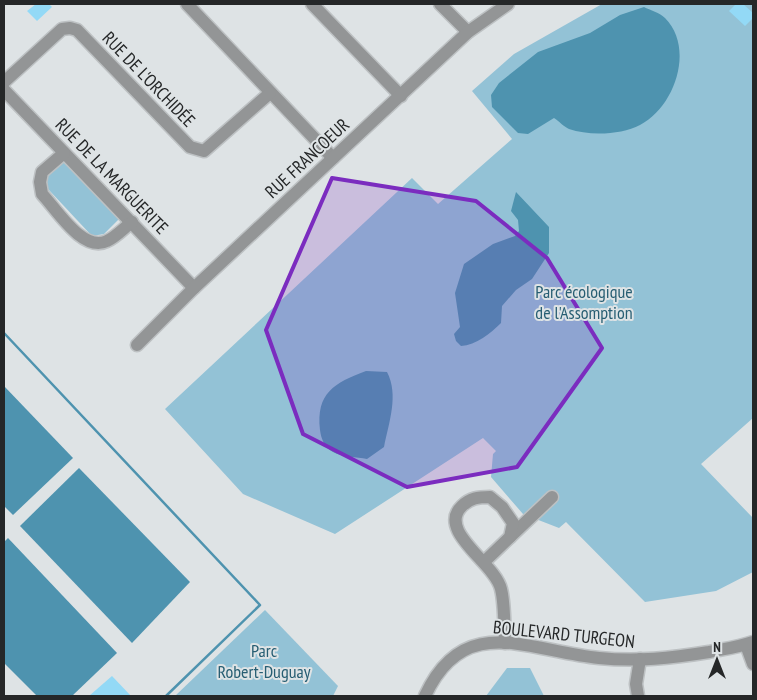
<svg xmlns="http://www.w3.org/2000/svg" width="757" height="700" font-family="'PT Sans Narrow',sans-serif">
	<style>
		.green { fill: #93c2d6 }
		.water { fill: #4e93af }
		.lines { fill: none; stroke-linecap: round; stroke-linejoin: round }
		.stream { stroke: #4e93af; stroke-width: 2.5 }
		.building { fill: #93d9f6 }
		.minor-casing { stroke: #bdc1c3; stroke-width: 15 }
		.minor { stroke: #939596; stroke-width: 12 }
		.marked { fill: #7b2cbf; fill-opacity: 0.2; stroke: #7b2cbf; stroke-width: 4; stroke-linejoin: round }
		.labels { text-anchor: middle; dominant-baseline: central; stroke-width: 4; stroke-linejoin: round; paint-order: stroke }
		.street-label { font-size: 18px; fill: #252728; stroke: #dee3e5 }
		.park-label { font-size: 18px; fill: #275e73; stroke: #dee3e5 }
	</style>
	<rect width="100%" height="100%" fill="#dee3e5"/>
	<g class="green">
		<path d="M602,4H753V418L701,464L753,518V572L716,591L645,602L566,522L559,528L523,514L491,477L493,454L496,451L483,438L335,534L243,494L165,409L412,178L438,204L512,139L472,91L514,54Z"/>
		<path d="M64,159L118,217V220L104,234L92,236L48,189L46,177Z"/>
		<path d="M265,610L338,686L333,696H175Z"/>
		<path d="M507,668H530L544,696H486Z"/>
	</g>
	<g class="water">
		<path d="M644,7C650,10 660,13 665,18C695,48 675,107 640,125C621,135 589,136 569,129C564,127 559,121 554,118L528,134L518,133L492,107L491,95L499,83L538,52L590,33L620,15Z"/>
		<path d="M516,192L549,227V253L532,279L516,290L502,306L501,323C491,333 476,345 461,346L456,341L454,334L460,327L455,293L464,264L493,244L515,236L519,231L518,220L511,211Z"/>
		<path d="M366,371L387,372C399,395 389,422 384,447L367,459C357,457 342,457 333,452C325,448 321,439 320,430C316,393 334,383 366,371Z"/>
		<path d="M4,386L73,458L13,515L4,506Z"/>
		<path d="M79,468L190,582L132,643L20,526Z"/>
		<path d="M8,538L117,653L72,696H37L4,663V542Z"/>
	</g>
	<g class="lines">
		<path class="stream" d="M4,333L260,605L166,696"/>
	</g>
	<g class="building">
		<path d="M36,4H49L52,7L37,21L27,11Z"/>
		<path d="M736,4H743L753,13V18L745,26L729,11Z"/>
		<path d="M112,676L131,696H89Z"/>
	</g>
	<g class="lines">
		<g class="minor-casing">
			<g id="minor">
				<path d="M187,4L333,158"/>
				<path d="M312,4L401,96"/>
				<path d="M440,4L468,32"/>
				<path d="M4,82L62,29L70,28L77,30L190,147L204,151L270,93"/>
				<path d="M4,90L194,288"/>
				<path d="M64,153L42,172L40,182L42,194C57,210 83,253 107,241C116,237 124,228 132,222"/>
				<path d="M137,345L194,288L468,32L508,4"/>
				<path d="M510,537L552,497"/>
				<path d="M485,561L510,537L513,523L502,507L490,497C478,497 470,498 462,506C436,531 495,563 501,589C505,605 504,626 505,643"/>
				<path d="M746,645L753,664"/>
				<path d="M425,696C464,611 528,651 599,658C637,662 672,658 709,652C724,649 739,647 753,642"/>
				<path d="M638,696L636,684L640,659"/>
			</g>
		</g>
		<use href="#minor" class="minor"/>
	</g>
	<path class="marked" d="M332,178L476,201L547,258L602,348L517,467L407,487L303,434L266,330Z"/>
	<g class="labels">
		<g class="street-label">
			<text transform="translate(149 79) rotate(46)">RUE DE L'ORCHIDÉE</text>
			<text transform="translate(307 158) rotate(-43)">RUE FRANCOEUR</text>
			<text transform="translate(112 176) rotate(46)">RUE DE LA MARGUERITE</text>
			<text transform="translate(564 634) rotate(6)">BOULEVARD TURGEON</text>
		</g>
		<g class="park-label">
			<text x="584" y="291">Parc écologique<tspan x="584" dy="21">de l'Assomption</tspan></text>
			<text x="264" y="650">Parc<tspan x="264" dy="21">Robert-Duguay</tspan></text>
		</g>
	</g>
	<rect width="757" height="700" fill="none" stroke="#252728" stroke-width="10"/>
	<g transform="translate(717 660)" stroke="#dee3e5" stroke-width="4" paint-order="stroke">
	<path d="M0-4L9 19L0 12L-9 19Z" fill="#252728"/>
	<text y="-8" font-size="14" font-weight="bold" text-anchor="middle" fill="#252728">N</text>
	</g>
</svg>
